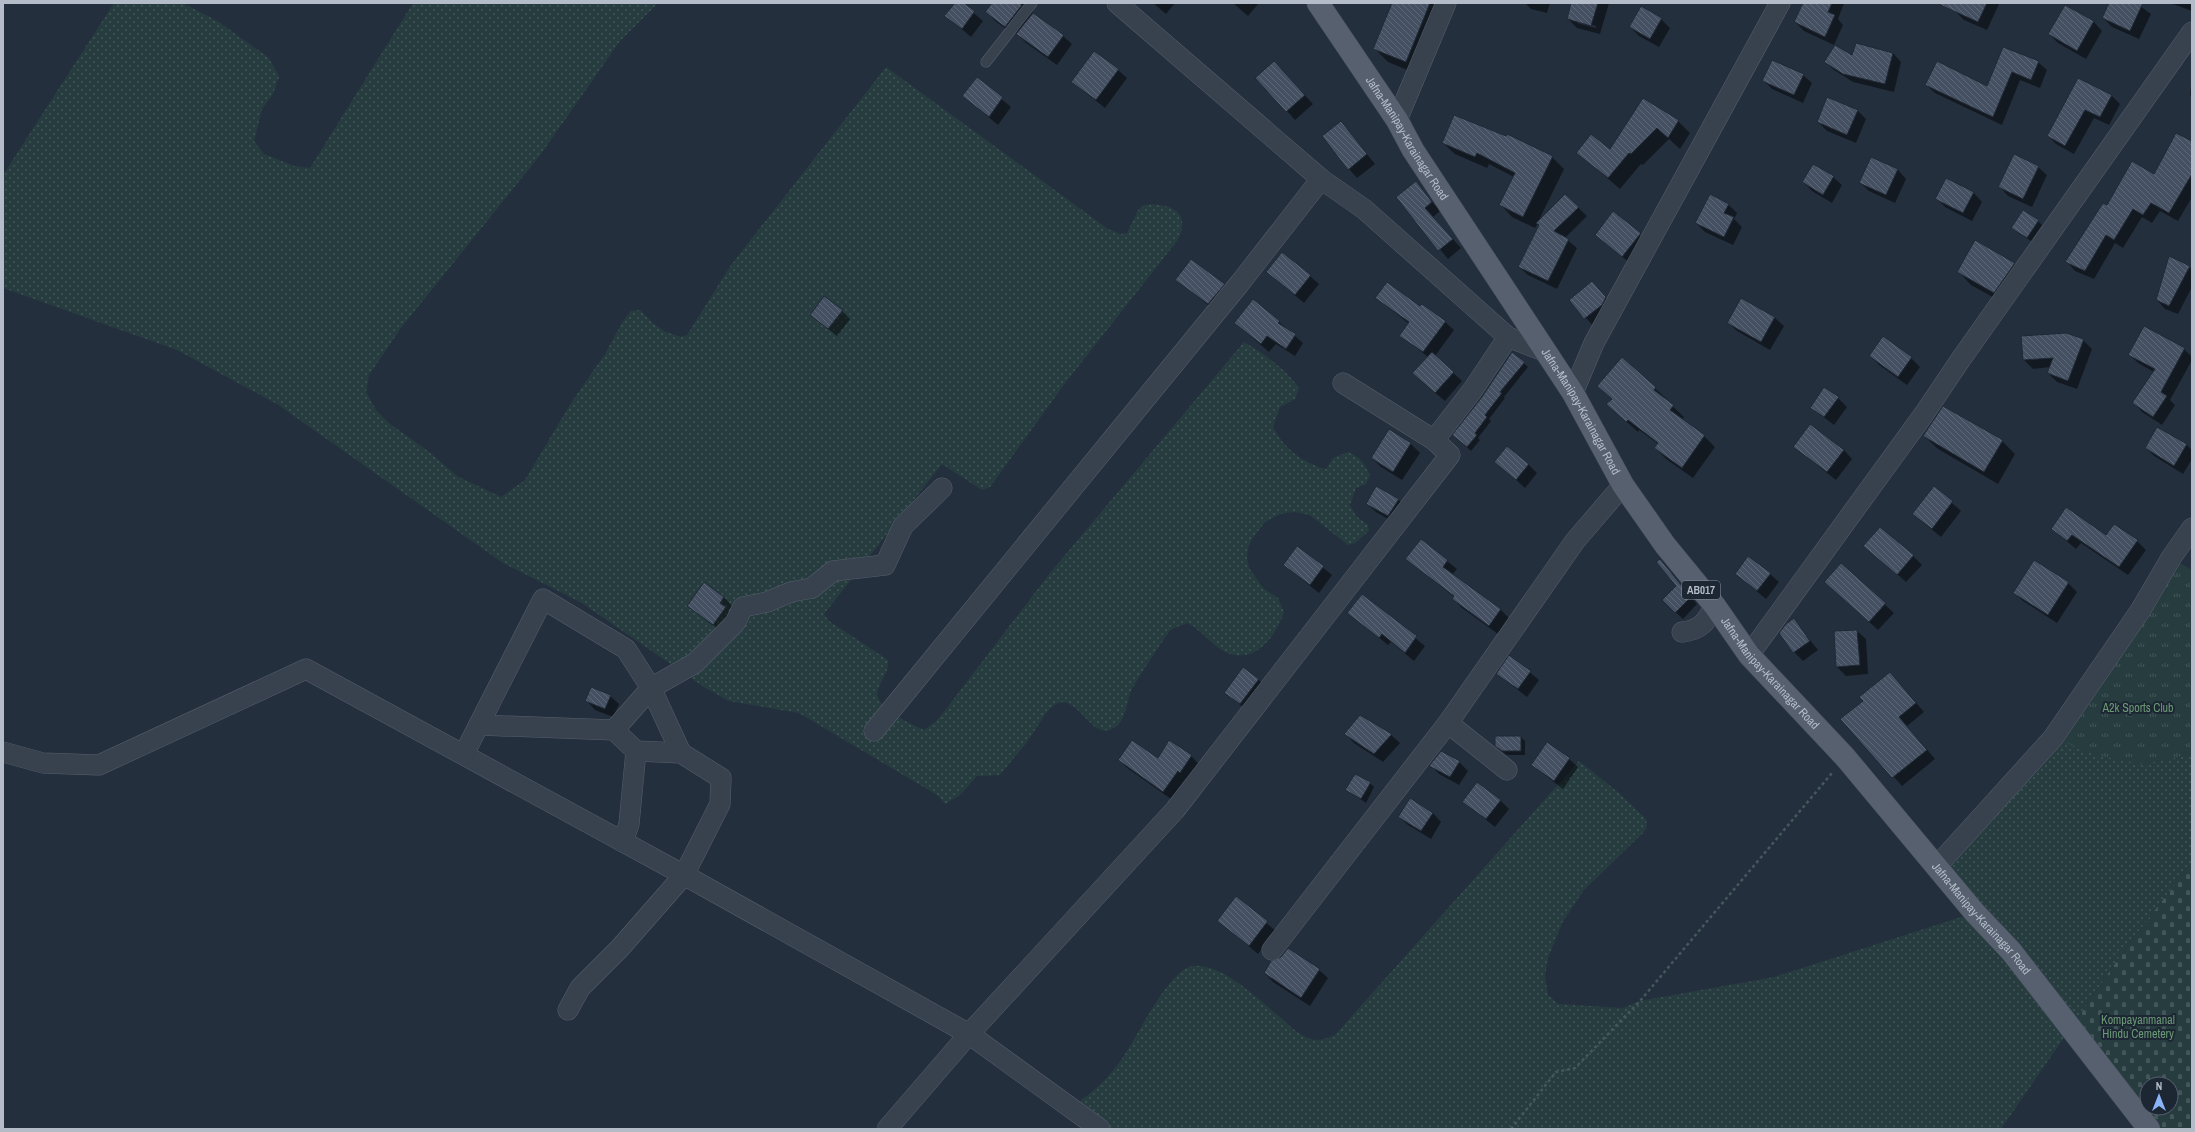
<svg xmlns="http://www.w3.org/2000/svg" width="2195" height="1132" font-family="'Archivo Narrow',sans-serif">
	<style>
		.grass { fill: url(#grass-dots) }
		.cemetery { fill: url(#cemetery-stones); fill-rule: evenodd }
		.park { fill: url(#park-tufts) }
		.shadow { fill: #0007; fill-rule: evenodd }
		.building { fill: url(#building-back-hatch); stroke: #1f2835 }
		.lines { fill: none; stroke-linecap: round; stroke-linejoin: round }
		.service-casing { stroke: #565f6c; stroke-width: 11 }
		.minor-casing { stroke: #565f6c; stroke-width: 21 }
		.primary-casing { stroke: #414a57; stroke-width: 23 }
		.path { stroke: #44595c; stroke-width: 2.5; stroke-dasharray: 3 3; stroke-linecap: butt }
		.service { stroke: #38414e; stroke-width: 10 }
		.minor { stroke: #38414e; stroke-width: 20 }
		.primary { stroke: #56606e; stroke-width: 22 }
		.labels { text-anchor: middle; dominant-baseline: central; stroke-width: 4; stroke-linejoin: round; paint-order: stroke }
		.shield { fill: #1d2633; stroke: #878f9c; stroke-width: 1 }
		.shield-label { font-size: 11px; font-weight: bold; fill: #b4bcc9 }
		.street-label { font-size: 12px; fill: #b4bcc9; stroke: #1d2633 }
		.park-label { font-size: 12px; fill: #6b9a76; stroke: #1d2633 }
	</style>
	<defs>
		<pattern id="grass-dots" width="8" height="8" patternUnits="userSpaceOnUse"><rect width="8" height="8" fill="#263c3f"/><path d="M2 2h.1M6 6h.1" fill="none" stroke="#435659" stroke-width="1.8" stroke-linecap="round"/></pattern>
		<pattern id="cemetery-stones" width="16" height="16" patternUnits="userSpaceOnUse"><rect width="16" height="16" fill="#263c3f"/><path d="M2 7V4a2 2 0 0 1 4 0v3zM10 15v-3a2 2 0 0 1 4 0v3z" fill="#435659"/></pattern>
		<pattern id="park-tufts" width="24" height="20" patternUnits="userSpaceOnUse"><rect width="24" height="20" fill="#263c3f"/><path d="M3 7l-1-3M5 7V3M7 7l1-3M15 17l-1-3M17 17v-4M19 17l1-3" fill="none" stroke="#435659"/></pattern>
		<pattern id="building-back-hatch" width="6" height="6" patternUnits="userSpaceOnUse"><rect width="6" height="6" fill="#455162"/><path d="M-1 5l2 2M0 0l6 6M5-1l2 2" fill="none" stroke="#5d6877"/></pattern>
	</defs>
	<rect width="100%" height="100%" fill="#242f3e"/>
	<g class="grass">
		<path d="M114,3H183L219,22L269,58L279,77L273,94L262,109L254,141L264,154L294,166L310,168L413,3H658L620,41L541,154L401,328L369,375L366,392L376,410L390,424L428,451L457,476L501,497L525,480L571,403L605,354L623,321L631,311L640,310L654,324L666,332L681,337L687,335L731,265L886,67L1108,229L1120,234L1127,233L1138,210L1144,205C1169,202 1193,212 1177,241L1066,382L990,487L982,490L942,464L824,614L829,621L888,660C889,673 882,678 878,689C871,707 911,724 924,730L935,722L943,713L1050,573L1244,342C1265,355 1284,367 1299,388L1295,399L1280,407L1273,427C1284,449 1303,463 1326,469L1333,458L1348,452C1360,457 1364,463 1370,475L1366,484L1356,488L1350,505L1356,516L1368,525L1369,531L1355,543L1348,545L1310,515L1294,512L1280,514L1265,522L1252,539L1248,548L1247,558L1249,568L1264,589L1278,598L1284,612C1277,633 1258,662 1231,654C1215,650 1203,631 1188,623C1183,625 1175,627 1171,630C1167,633 1133,686 1131,691C1127,701 1126,717 1118,725C1092,748 1080,692 1056,704C1046,709 1035,732 1027,742C1018,753 1009,764 1000,775L977,776L959,796L945,804L937,795L799,713L729,701L704,687L582,603L503,563L277,404L177,350L3,288V175Z"/>
		<path d="M2053,738L2141,764L2192,754V862L2125,949L2001,1129H1100L1071,1107C1091,1094 1107,1080 1121,1060C1137,1039 1168,969 1193,966C1223,963 1260,1001 1282,1019C1291,1027 1302,1038 1315,1040C1322,1040 1328,1038 1335,1035L1579,761L1619,793L1646,819L1647,826L1644,832L1584,890L1562,923L1548,958L1545,976L1548,995L1558,1004L1623,1008L1640,1001L1774,977L1974,913L1937,866Z"/>
	</g>
	<path class="cemetery" d="M2192,862V1129H2149L2070,1029L2125,949ZM2147,1084H2171V1108H2147Z"/>
	<path class="park" d="M2171,558L2192,570V754L2141,764L2097,755L2053,738Z"/>
	<g class="shadow">
		<path d="M956,3H962L983,21L971,37L946,16Z"/>
		<path d="M993,3H1030L1035,8L1032,13L1063,36L1072,44L1057,65L1026,43L1016,33L1014,35L995,21L986,12Z"/>
		<path d="M1153,3H1175L1166,14Z"/>
		<path d="M1233,3H1259L1248,16Z"/>
		<path d="M1393,3H1440L1419,75L1388,62L1374,48Z"/>
		<path d="M1525,3H1550L1547,13L1531,9Z"/>
		<path d="M1572,3H1609L1600,34L1577,28L1568,19ZM1577,21L1596,26V28L1577,23Z"/>
		<path d="M1804,3H1844L1838,19L1843,25L1834,45L1804,31L1795,22Z"/>
		<path d="M1959,3H1999V4L1987,30L1964,20L1955,11Z"/>
		<path d="M2110,3H2136L2151,14L2139,39L2112,27L2103,18Z"/>
		<path d="M2170,3H2192V11Z"/>
		<path d="M2065,6L2094,22L2102,31L2086,59L2058,43L2049,34Z"/>
		<path d="M1641,7L1661,19L1670,28L1659,47L1639,36L1630,27Z"/>
		<path d="M2004,48L2038,62L2047,70L2040,88L2020,80L2002,125L1935,93L1926,85L1988,87Z"/>
		<path d="M1893,53L1901,62L1894,92L1853,82L1834,70L1825,62Z"/>
		<path d="M1118,70L1127,78L1105,108L1072,82Z"/>
		<path d="M1282,71L1313,104L1295,120L1287,111Z"/>
		<path d="M1803,75L1812,83L1803,103L1772,89L1763,80Z"/>
		<path d="M2192,78V97L2190,95Z"/>
		<path d="M977,79L1011,107L998,125L963,96Z"/>
		<path d="M2078,79L2111,95L2120,104L2109,125L2094,118L2074,154L2056,144L2048,136Z"/>
		<path d="M1644,99L1678,121L1690,133L1680,149L1669,139L1643,165L1641,164L1620,189L1578,153L1611,150Z"/>
		<path d="M1857,110L1866,119L1856,143L1827,131L1818,122Z"/>
		<path d="M1341,122L1375,164L1357,178L1349,169Z"/>
		<path d="M1507,135L1552,157L1564,169L1538,222L1565,195L1587,216L1565,238L1577,248L1557,289L1528,275L1519,267L1540,225L1538,223L1535,228L1512,217L1501,205L1514,177L1489,164L1487,168L1455,154L1443,143L1506,137Z"/>
		<path d="M2192,142V197L2178,221L2160,211L2152,223L2142,217L2123,248L2115,243L2094,279L2075,271L2067,262L2154,176Z"/>
		<path d="M1871,158L1898,170L1906,179L1895,203L1869,191L1860,183Z"/>
		<path d="M2038,167L2047,175L2032,207L2008,196L2000,187Z"/>
		<path d="M1833,177L1842,185L1832,203L1812,191L1803,182Z"/>
		<path d="M1946,179L1974,193L1982,202L1972,221L1945,207L1937,199Z"/>
		<path d="M1416,183L1440,211L1433,217L1461,248L1448,259L1397,197Z"/>
		<path d="M1728,204L1737,213L1734,219L1742,227L1733,245L1705,232L1696,223Z"/>
		<path d="M1613,213L1649,243L1632,265L1596,234Z"/>
		<path d="M2038,221L2042,225L2031,241L2017,232Z"/>
		<path d="M2170,257L2192,269V287L2178,314L2165,309L2157,300Z"/>
		<path d="M2014,263L2028,277L2007,305L1971,285L1958,271Z"/>
		<path d="M1267,272L1310,276L1319,284L1304,303Z"/>
		<path d="M1176,280L1224,284L1233,293L1217,312Z"/>
		<path d="M1592,282L1614,307L1594,327L1570,300Z"/>
		<path d="M1377,298L1420,308L1445,322L1454,330L1435,356L1462,381L1445,401L1422,382L1428,357L1400,335L1409,324Z"/>
		<path d="M1742,299L1775,318L1784,326L1770,350L1737,331L1728,323Z"/>
		<path d="M842,311L850,319L837,336L811,315Z"/>
		<path d="M1279,322L1303,343L1295,356L1276,344L1269,352L1235,323Z"/>
		<path d="M1883,338L1911,358L1920,367L1907,385L1879,365L1870,356Z"/>
		<path d="M2083,340L2092,349L2077,389L2057,382L2048,373L2050,367L2033,369L2024,360Z"/>
		<path d="M2184,349L2192,357V360L2170,400L2175,405L2162,425L2142,412L2134,403L2154,372L2138,363L2129,354Z"/>
		<path d="M1512,353L1528,367L1504,397L1505,398L1489,419L1491,421L1478,438L1480,440L1471,451L1458,439Z"/>
		<path d="M1622,359L1667,399L1666,400L1684,417L1682,420L1704,436L1715,447L1693,478L1666,459L1655,448L1658,444L1639,430L1638,432L1619,415L1612,399L1598,386Z"/>
		<path d="M1838,398L1847,407L1834,425L1812,408Z"/>
		<path d="M2157,428L2187,445L2192,450V459L2183,474L2154,456L2146,448Z"/>
		<path d="M1390,431L1411,444L1420,453L1402,480L1381,467L1372,458Z"/>
		<path d="M1924,436L2002,441L2015,454L1998,484L1938,449Z"/>
		<path d="M1794,447L1844,450L1852,459L1836,480Z"/>
		<path d="M1495,461L1528,464L1537,473L1525,488Z"/>
		<path d="M1934,487L1961,511L1941,537L1913,514Z"/>
		<path d="M1376,488L1399,500L1407,509L1397,524L1376,512L1367,504Z"/>
		<path d="M2052,529L2137,541L2146,550L2128,575L2081,543L2076,549Z"/>
		<path d="M1421,540L1457,569L1452,575L1501,610L1509,618L1498,634L1462,608L1453,599L1454,597L1407,559Z"/>
		<path d="M1865,546L1913,556L1922,565L1906,582Z"/>
		<path d="M1298,547L1332,575L1319,593L1284,565Z"/>
		<path d="M1660,560L1697,604L1683,619L1670,607L1677,586Z"/>
		<path d="M1841,565L1894,613L1878,630L1825,582Z"/>
		<path d="M1736,574H1770L1779,582L1766,599Z"/>
		<path d="M2068,583L2077,592L2057,623L2023,601L2014,593Z"/>
		<path d="M1362,595L1425,646L1414,661L1391,642L1388,645L1348,612Z"/>
		<path d="M724,597L732,606L728,611L734,617L722,633L688,605Z"/>
		<path d="M1794,620L1818,650L1803,661L1794,652Z"/>
		<path d="M1857,631L1866,639L1868,674L1846,676L1837,667Z"/>
		<path d="M1510,656L1539,680L1527,697L1498,674Z"/>
		<path d="M1890,673L1924,712L1907,726L1935,759L1902,786L1842,719L1864,701Z"/>
		<path d="M1258,679L1267,688L1249,712L1226,693Z"/>
		<path d="M610,696L619,704L613,717L595,710L587,701Z"/>
		<path d="M1345,734L1391,735L1400,743L1383,762L1354,743Z"/>
		<path d="M1521,737L1525,741V755H1507L1500,750Z"/>
		<path d="M1191,756L1199,764L1171,799L1127,768L1119,760Z"/>
		<path d="M1569,759L1578,767L1563,789L1532,765Z"/>
		<path d="M1459,762L1468,771L1459,785L1439,774L1431,766Z"/>
		<path d="M1370,783L1374,787L1366,803L1347,790Z"/>
		<path d="M1410,799L1433,813L1441,822L1431,839L1408,825L1399,817Z"/>
		<path d="M1500,800L1509,809L1495,827L1463,801Z"/>
		<path d="M1236,898L1276,931L1258,954L1218,920Z"/>
		<path d="M1319,970L1328,978L1310,1006L1273,982L1265,973Z"/>
	</g>
	<g class="building">
		<path d="M955,3H964L975,11L962,29L944,16Z"/>
		<path d="M992,3H1019L1022,5L1005,27L985,12Z"/>
		<path d="M1392,3H1430L1406,62L1373,49Z"/>
		<path d="M1571,3H1598L1591,26L1567,19Z"/>
		<path d="M1803,3H1832L1828,12L1835,15L1825,37L1794,22Z"/>
		<path d="M1936,3H1987L1978,22Z"/>
		<path d="M2109,3H2143L2130,31L2102,18Z"/>
		<path d="M2065,5L2094,21L2077,51L2048,34Z"/>
		<path d="M1641,6L1662,18L1650,39L1629,27Z"/>
		<path d="M1033,13L1064,35L1048,57L1016,34Z"/>
		<path d="M1856,43L1893,53L1885,84L1843,74L1824,62L1835,45L1852,55Z"/>
		<path d="M2003,47L2039,61L2031,80L2012,72L1993,117L1925,85L1937,61L1987,86Z"/>
		<path d="M1094,51L1119,69L1096,100L1071,82Z"/>
		<path d="M1772,60L1804,74L1794,95L1762,81Z"/>
		<path d="M1274,61L1305,95L1286,112L1255,78Z"/>
		<path d="M977,77L1003,97L989,117L962,96Z"/>
		<path d="M2078,78L2112,95L2100,117L2085,110L2065,146L2047,136Z"/>
		<path d="M1827,97L1858,110L1847,135L1817,122Z"/>
		<path d="M1643,98L1679,120L1668,138L1657,128L1631,154L1629,153L1608,178L1576,153L1591,134L1610,149Z"/>
		<path d="M1454,115L1506,136L1507,134L1553,156L1523,217L1499,205L1515,173L1477,153L1475,157L1442,143Z"/>
		<path d="M1341,121L1367,154L1348,170L1322,136Z"/>
		<path d="M2176,133L2192,141V174L2169,213L2151,203L2143,215L2133,209L2114,240L2106,235L2085,271L2065,262L2103,203L2107,205L2132,161L2154,174Z"/>
		<path d="M2014,154L2039,166L2023,199L1998,187Z"/>
		<path d="M1871,157L1898,169L1886,195L1859,183Z"/>
		<path d="M1813,164L1834,176L1823,195L1802,182Z"/>
		<path d="M1946,178L1974,192L1963,213L1935,199Z"/>
		<path d="M1416,181L1432,202L1425,208L1453,239L1438,251L1396,197Z"/>
		<path d="M1565,194L1579,207L1554,231L1569,239L1548,281L1518,267L1539,225L1536,223Z"/>
		<path d="M1710,194L1729,204L1724,213L1734,217L1724,237L1695,223Z"/>
		<path d="M2023,210L2039,220L2027,238L2011,228Z"/>
		<path d="M1613,211L1641,233L1622,257L1595,235Z"/>
		<path d="M1975,240L2015,263L1994,293L1957,272Z"/>
		<path d="M1282,252L1311,275L1295,295L1266,272Z"/>
		<path d="M2169,256L2190,266L2169,306L2156,300Z"/>
		<path d="M1191,259L1225,284L1208,304L1175,280Z"/>
		<path d="M1592,281L1606,297L1602,305L1584,319L1569,300Z"/>
		<path d="M1387,282L1420,306L1422,304L1446,321L1423,352L1399,336L1409,322L1375,298Z"/>
		<path d="M824,296L843,310L828,329L810,315Z"/>
		<path d="M1741,298L1775,317L1761,342L1727,323Z"/>
		<path d="M1253,299L1280,321L1278,323L1296,334L1286,349L1267,336L1261,344L1234,323Z"/>
		<path d="M2144,326L2185,348L2161,392L2167,396L2153,417L2132,403L2155,369L2128,355Z"/>
		<path d="M2066,333L2084,339L2068,381L2047,373L2053,358L2023,360L2021,336Z"/>
		<path d="M1883,336L1912,357L1898,377L1869,356Z"/>
		<path d="M1432,352L1454,372L1435,393L1412,373Z"/>
		<path d="M1512,352L1525,362L1500,392L1502,393L1485,415L1487,417L1475,433L1477,435L1467,447L1452,435L1482,397Z"/>
		<path d="M1622,357L1656,387L1654,390L1674,405L1670,410L1705,435L1682,468L1654,448L1658,443L1628,420L1626,422L1606,404L1612,399L1597,386Z"/>
		<path d="M1824,387L1839,397L1824,417L1810,408Z"/>
		<path d="M1943,406L2003,440L1984,472L1923,436Z"/>
		<path d="M1810,424L1844,450L1827,472L1793,447Z"/>
		<path d="M2157,427L2187,444L2174,466L2145,448Z"/>
		<path d="M1389,429L1411,443L1393,472L1371,458Z"/>
		<path d="M1507,446L1529,464L1516,480L1494,462Z"/>
		<path d="M1376,486L1399,499L1388,516L1366,504Z"/>
		<path d="M1934,486L1953,501L1932,529L1912,514Z"/>
		<path d="M2066,507L2106,535L2114,524L2138,540L2119,567L2072,535L2067,541L2051,529Z"/>
		<path d="M1880,527L1914,555L1897,575L1863,546Z"/>
		<path d="M1421,539L1448,560L1443,567L1501,609L1489,626L1452,599L1454,596L1405,559Z"/>
		<path d="M1297,546L1324,566L1310,585L1283,565Z"/>
		<path d="M1748,556L1771,573L1757,591L1735,574Z"/>
		<path d="M1660,559L1691,597L1675,613L1662,600L1676,586L1656,562Z"/>
		<path d="M2034,560L2069,582L2048,615L2013,593Z"/>
		<path d="M1841,563L1886,603L1869,622L1824,582Z"/>
		<path d="M704,582L724,597L720,603L726,607L713,625L687,606Z"/>
		<path d="M1362,594L1417,636L1405,653L1382,634L1379,638L1347,613Z"/>
		<path d="M1794,618L1810,641L1793,653L1779,633L1786,624Z"/>
		<path d="M1857,630L1860,665L1836,667L1834,631Z"/>
		<path d="M1509,655L1531,671L1518,689L1496,674Z"/>
		<path d="M1243,667L1259,679L1240,704L1224,693Z"/>
		<path d="M1890,672L1916,703L1899,717L1927,750L1892,778L1840,719L1863,701L1859,697Z"/>
		<path d="M591,687L611,695L605,709L585,701Z"/>
		<path d="M1360,715L1392,734L1374,754L1344,734Z"/>
		<path d="M1495,736H1521V751H1502L1495,746Z"/>
		<path d="M1132,740L1158,758L1169,740L1192,755L1180,773L1178,771L1163,792L1118,760Z"/>
		<path d="M1547,742L1570,758L1554,781L1531,765Z"/>
		<path d="M1441,751L1460,761L1450,777L1429,766Z"/>
		<path d="M1355,774L1371,782L1361,799L1345,790Z"/>
		<path d="M1477,782L1501,800L1486,819L1462,802Z"/>
		<path d="M1410,798L1433,813L1421,831L1398,817Z"/>
		<path d="M1236,896L1268,921L1249,946L1217,921Z"/>
		<path d="M1288,948L1320,969L1301,998L1264,973L1271,961L1281,957Z"/>
	</g>
	<g class="lines">
		<g class="service-casing">
			<path id="service" d="M986,62L1032,3"/>
		</g>
		<g class="minor-casing">
			<g id="minor">
				<path d="M1117,3L1321,179L1364,209L1508,337L1544,351"/>
				<path d="M1397,120L1446,3"/>
				<path d="M1573,393L1594,343L1780,3"/>
				<path d="M1434,440L1472,391L1508,337"/>
				<path d="M1682,632C1701,630 1706,622 1715,606"/>
				<path d="M1749,655L1924,414L1961,359L2192,32"/>
				<path d="M1448,723L1507,770"/>
				<path d="M479,725L614,730L636,751L681,753L721,778L720,804L684,875L620,948L580,988L568,1010"/>
				<path d="M874,731L1240,283L1321,179"/>
				<path d="M3,752L43,763L99,765L306,669L684,875L969,1034L1100,1129"/>
				<path d="M681,753L651,688L695,663L735,623L743,607L767,602L791,592L812,588L833,571L885,565L903,526L942,488"/>
				<path d="M464,754L543,599L626,649L651,688L614,730"/>
				<path d="M623,842L629,824L636,751"/>
				<path d="M1937,866L2053,738L2140,611L2171,558L2192,528"/>
				<path d="M1272,950L1448,723L1575,541L1623,485"/>
				<path d="M887,1129L969,1034L1175,810L1450,455L1434,440L1343,383"/>
			</g>
		</g>
		<g class="primary-casing">
			<g id="primary">
				<path id="s1" d="M1318,3L1397,120L1413,150L1573,393L1623,485L1665,545L1715,606L1749,655L1845,757L1975,913L2011,951L2149,1129"/>
			</g>
		</g>
		<path class="path" d="M1511,1129L1556,1072L1575,1068L1640,1001L1832,773"/>
		<use href="#service" class="service"/>
		<use href="#minor" class="minor"/>
		<use href="#primary" class="primary"/>
	</g>
	<g class="labels">
		<rect class="shield" x="1682" y="581" width="38" height="18" rx="3"/>
		<g class="shield-label">
			<text x="1701" y="590">AB017</text>
		</g>
		<g class="street-label">
			<text stroke="none"><textPath href="#s1" startOffset="162">Jafna-Manipay-Karainagar Road</textPath></text>
			<text stroke="none"><textPath href="#s1" startOffset="486">Jafna-Manipay-Karainagar Road</textPath></text>
			<text stroke="none"><textPath href="#s1" startOffset="810">Jafna-Manipay-Karainagar Road</textPath></text>
			<text stroke="none"><textPath href="#s1" startOffset="1134">Jafna-Manipay-Karainagar Road</textPath></text>
		</g>
		<g class="park-label">
			<text x="2138" y="708">A2k Sports Club</text>
			<text x="2138" y="1020">Kompayanmanal<tspan x="2138" dy="14">Hindu Cemetery</tspan></text>
		</g>
	</g>
	<rect width="2195" height="1132" fill="none" stroke="#b4bcc9" stroke-width="8"/>
	<g transform="translate(2159 1096)"><circle r="19" fill="#1d2633" stroke="#59626f"/>
	<path d="M0-3L7 15L0 10L-7 15Z" fill="#8ab4f8"/>
	<text y="-6" font-size="11" font-weight="bold" text-anchor="middle" fill="#b4bcc9">N</text>
	</g>
</svg>
